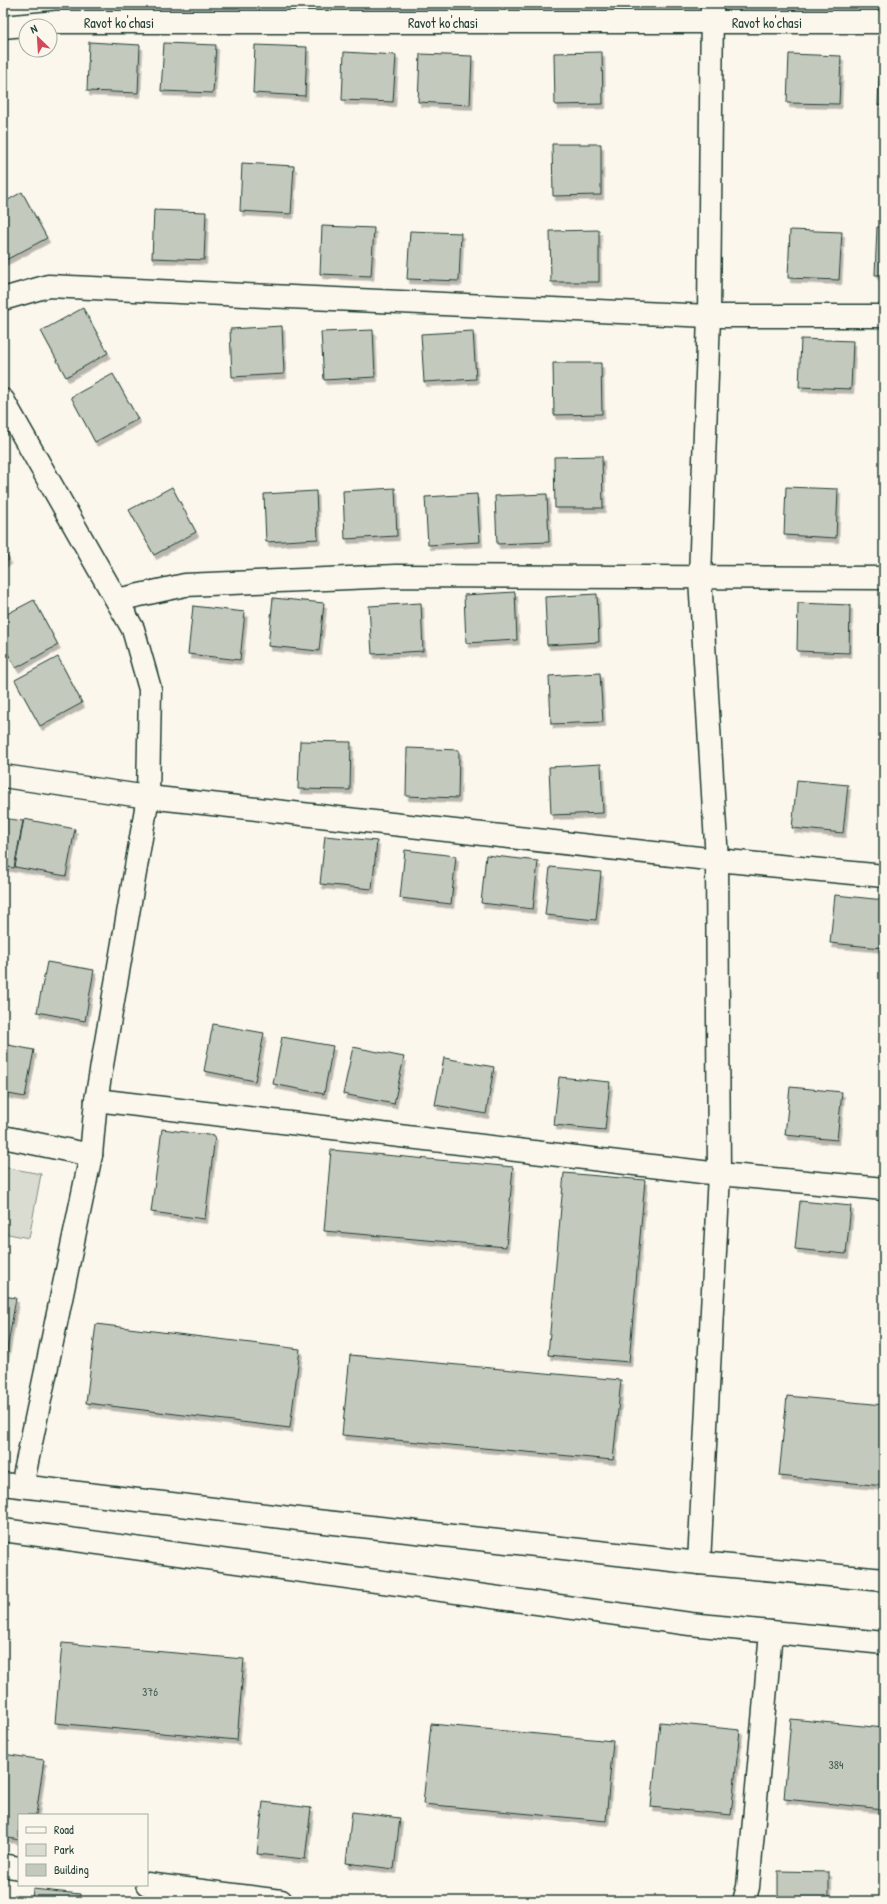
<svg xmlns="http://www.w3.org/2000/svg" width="887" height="1904" font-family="'Patrick Hand',sans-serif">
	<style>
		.green { fill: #dbdcd1; stroke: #7d8c82 }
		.building { fill: #c4c9be; stroke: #1f3d34; filter: url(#shadow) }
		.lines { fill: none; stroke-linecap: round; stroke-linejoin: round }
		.minor-casing { stroke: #1f3d34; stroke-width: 25 }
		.secondary-casing { stroke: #1f3d34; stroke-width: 25 }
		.minor { stroke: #fbf7ec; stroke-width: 22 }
		.secondary { stroke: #fbf7ec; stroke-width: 22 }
		.labels { text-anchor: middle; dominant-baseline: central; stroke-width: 4; stroke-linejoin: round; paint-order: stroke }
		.number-label { font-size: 12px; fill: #486056 }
		.street-label { font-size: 14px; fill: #1f3d34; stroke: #fbf7ec }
	</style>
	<defs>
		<filter id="shadow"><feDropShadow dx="2.5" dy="4.5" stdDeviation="0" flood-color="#0004"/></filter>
	</defs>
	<rect width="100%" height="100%" fill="#fbf7ec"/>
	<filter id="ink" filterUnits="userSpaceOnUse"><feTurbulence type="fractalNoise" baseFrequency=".025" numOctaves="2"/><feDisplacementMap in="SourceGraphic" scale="8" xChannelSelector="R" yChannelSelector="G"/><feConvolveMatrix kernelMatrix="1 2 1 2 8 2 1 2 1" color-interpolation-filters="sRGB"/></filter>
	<g filter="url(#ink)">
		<path class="green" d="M3,1167L41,1174L29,1238L3,1233Z"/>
		<g class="building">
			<path d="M89,42L140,45L138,93L87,91Z"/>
			<path d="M164,43L216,45L213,93L161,91Z"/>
			<path d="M255,45L307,47L305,96L253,93Z"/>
			<path d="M344,52L396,55L393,102L342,100Z"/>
			<path d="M602,52L603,104L555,105L554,53Z"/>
			<path d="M420,54L472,56L470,105L418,102Z"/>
			<path d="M789,54L841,56L839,104L787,103Z"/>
			<path d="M880,57H884V105H878Z"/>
			<path d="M552,144H601V195L553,196Z"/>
			<path d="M242,163L294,166L291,214L240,211Z"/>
			<path d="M22,192L47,238L4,261L3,203Z"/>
			<path d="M154,210L206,212L204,260L152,258Z"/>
			<path d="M322,226L374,228L371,276L320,274Z"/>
			<path d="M877,227H884V275H875Z"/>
			<path d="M599,230V282H551L550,231Z"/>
			<path d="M790,230L842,232L839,280L788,278Z"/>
			<path d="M410,231L461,233L459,281L407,279Z"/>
			<path d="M83,308L108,353L66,377L41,331Z"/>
			<path d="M282,326L284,374L232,377L230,329Z"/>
			<path d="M373,330L375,377L324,380L321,332Z"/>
			<path d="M473,331L476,379L424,382L421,334Z"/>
			<path d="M801,339L853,341L851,389L799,387Z"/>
			<path d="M553,363H601L602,414L554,415Z"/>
			<path d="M113,374L138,419L95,442L71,397Z"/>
			<path d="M602,456L603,508H555L554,457Z"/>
			<path d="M172,487L196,532L154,555L129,510Z"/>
			<path d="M786,487L838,489L836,538L784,535Z"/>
			<path d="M395,488L397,536L345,539L343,491Z"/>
			<path d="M316,491L318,539L266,542L264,494Z"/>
			<path d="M477,494L480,542L428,545L425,497Z"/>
			<path d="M547,494L549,542L497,544L495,496Z"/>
			<path d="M3,548L9,560L3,563Z"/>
			<path d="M515,592L517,640L466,643L464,595Z"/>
			<path d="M597,594L599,642L547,645L545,597Z"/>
			<path d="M273,598L324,603L319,651L268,646Z"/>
			<path d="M34,600L58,645L16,668L3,645V616Z"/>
			<path d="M421,603L423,651L372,654L369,606Z"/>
			<path d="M798,603L850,605L849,653L797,651Z"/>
			<path d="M880,604H884V652H878Z"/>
			<path d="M193,606L245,612L240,660L188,654Z"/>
			<path d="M58,657L82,703L40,726L15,680Z"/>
			<path d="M600,673L603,722L551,724L549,676Z"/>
			<path d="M300,741L351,742L350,790L298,789Z"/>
			<path d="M407,748L459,750L458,798L406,796Z"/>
			<path d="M601,764L603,813L551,815L549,767Z"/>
			<path d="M797,780L848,785L843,833L792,828Z"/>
			<path d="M884,814V831H882Z"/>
			<path d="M3,818L23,821L14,868L3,866Z"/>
			<path d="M24,819L75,829L66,876L15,867Z"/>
			<path d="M325,836L377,841L372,889L320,884Z"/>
			<path d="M405,850L456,856L451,904L400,898Z"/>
			<path d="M486,855L538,861L533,909L481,903Z"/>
			<path d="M550,867L601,872L596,920L545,915Z"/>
			<path d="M835,895L884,900L881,948L830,943Z"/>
			<path d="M47,962L94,970L85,1021L37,1012Z"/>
			<path d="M213,1024L264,1033L255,1081L204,1071Z"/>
			<path d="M282,1037L333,1046L324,1094L273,1084Z"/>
			<path d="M3,1044L34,1050L25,1097L3,1093Z"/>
			<path d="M353,1047L404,1057L394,1104L343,1094Z"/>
			<path d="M444,1058L494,1067L486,1114L435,1105Z"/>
			<path d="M559,1077L610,1082L605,1130L554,1125Z"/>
			<path d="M790,1087L842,1092L837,1140L785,1135Z"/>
			<path d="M162,1129L215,1136L205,1219L151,1212Z"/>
			<path d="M331,1150L513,1167L506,1247L324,1231Z"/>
			<path d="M564,1173L645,1180L629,1362L548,1355Z"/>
			<path d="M800,1201L851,1206L846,1254L795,1249Z"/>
			<path d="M3,1296L16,1298L3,1374Z"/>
			<path d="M884,1301V1333H881Z"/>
			<path d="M96,1324L300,1349L290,1428L86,1403Z"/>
			<path d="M350,1355L621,1380L613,1460L342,1435Z"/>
			<path d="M787,1396L884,1405V1486L779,1476Z"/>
			<path d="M62,1643L244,1659L237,1740L55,1723Z"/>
			<path d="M791,1719L884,1728V1809L784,1799Z"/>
			<path d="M660,1722L740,1730L731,1815L651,1807Z"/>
			<path d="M431,1724L613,1741L606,1821L423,1804Z"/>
			<path d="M3,1754L44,1760L36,1815H19V1840L3,1837Z"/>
			<path d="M263,1802L311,1808L305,1859L257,1854Z"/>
			<path d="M352,1812L400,1818L394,1869L346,1863Z"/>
			<path d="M778,1871L829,1872V1901H778Z"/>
			<path d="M33,1889L80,1894V1901H32Z"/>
		</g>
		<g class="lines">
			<g class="minor-casing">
				<g id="minor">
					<path d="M3,27L57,22H884"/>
					<path d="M3,299L48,286L709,316H884"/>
					<path d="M3,400L133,629L150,689L148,797L96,1100L91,1155L22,1486"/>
					<path d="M117,600L185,585L396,576L884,578"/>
					<path d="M3,776L148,797L717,860L884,876"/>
					<path d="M96,1100L719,1174L884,1189"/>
					<path d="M3,1137L91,1155"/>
					<path d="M699,1563L719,1174L717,860L700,578L709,316L712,3"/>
					<path d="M3,1865L19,1868"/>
					<path d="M147,1884L281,1901"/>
					<path d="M744,1901L748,1887L771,1632"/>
				</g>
			</g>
			<g class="secondary-casing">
				<g id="secondary">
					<path d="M3,1484L307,1520L699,1563L884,1580"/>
					<path d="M3,1530L690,1624L884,1643"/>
				</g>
			</g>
			<use href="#minor" class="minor"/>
			<use href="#secondary" class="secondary"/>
		</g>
	</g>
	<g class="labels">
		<g class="number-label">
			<text x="150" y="1691">376</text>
			<text x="836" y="1764">384</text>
		</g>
		<g class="street-label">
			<text x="119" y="22">Ravot ko'chasi</text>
			<text x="443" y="22">Ravot ko'chasi</text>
			<text x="767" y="22">Ravot ko'chasi</text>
		</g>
	</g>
	<rect width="887" height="1904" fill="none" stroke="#fbf7ec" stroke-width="16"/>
	<rect x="8" y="8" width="871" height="1888" fill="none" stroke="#1f3d34" stroke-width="1.5" filter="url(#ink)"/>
	<rect x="18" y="1814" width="130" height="72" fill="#fbf7ec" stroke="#a3ada2"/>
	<rect x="26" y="1827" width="20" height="6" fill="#fbf7ec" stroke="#a3ada2"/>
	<text x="54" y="1834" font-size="12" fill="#1f3d34">Road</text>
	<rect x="26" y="1844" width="20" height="12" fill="#dbdcd1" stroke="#a3ada2"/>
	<text x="54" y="1854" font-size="12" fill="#1f3d34">Park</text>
	<rect x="26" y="1864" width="20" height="12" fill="#c4c9be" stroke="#a3ada2"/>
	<text x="54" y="1874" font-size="12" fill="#1f3d34">Building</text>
	<g transform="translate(38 38) rotate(335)"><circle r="19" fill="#fbf7ec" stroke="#a3ada2"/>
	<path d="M0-3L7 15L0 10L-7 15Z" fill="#d1495b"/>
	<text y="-6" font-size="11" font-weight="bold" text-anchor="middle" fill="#1f3d34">N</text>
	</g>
</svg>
